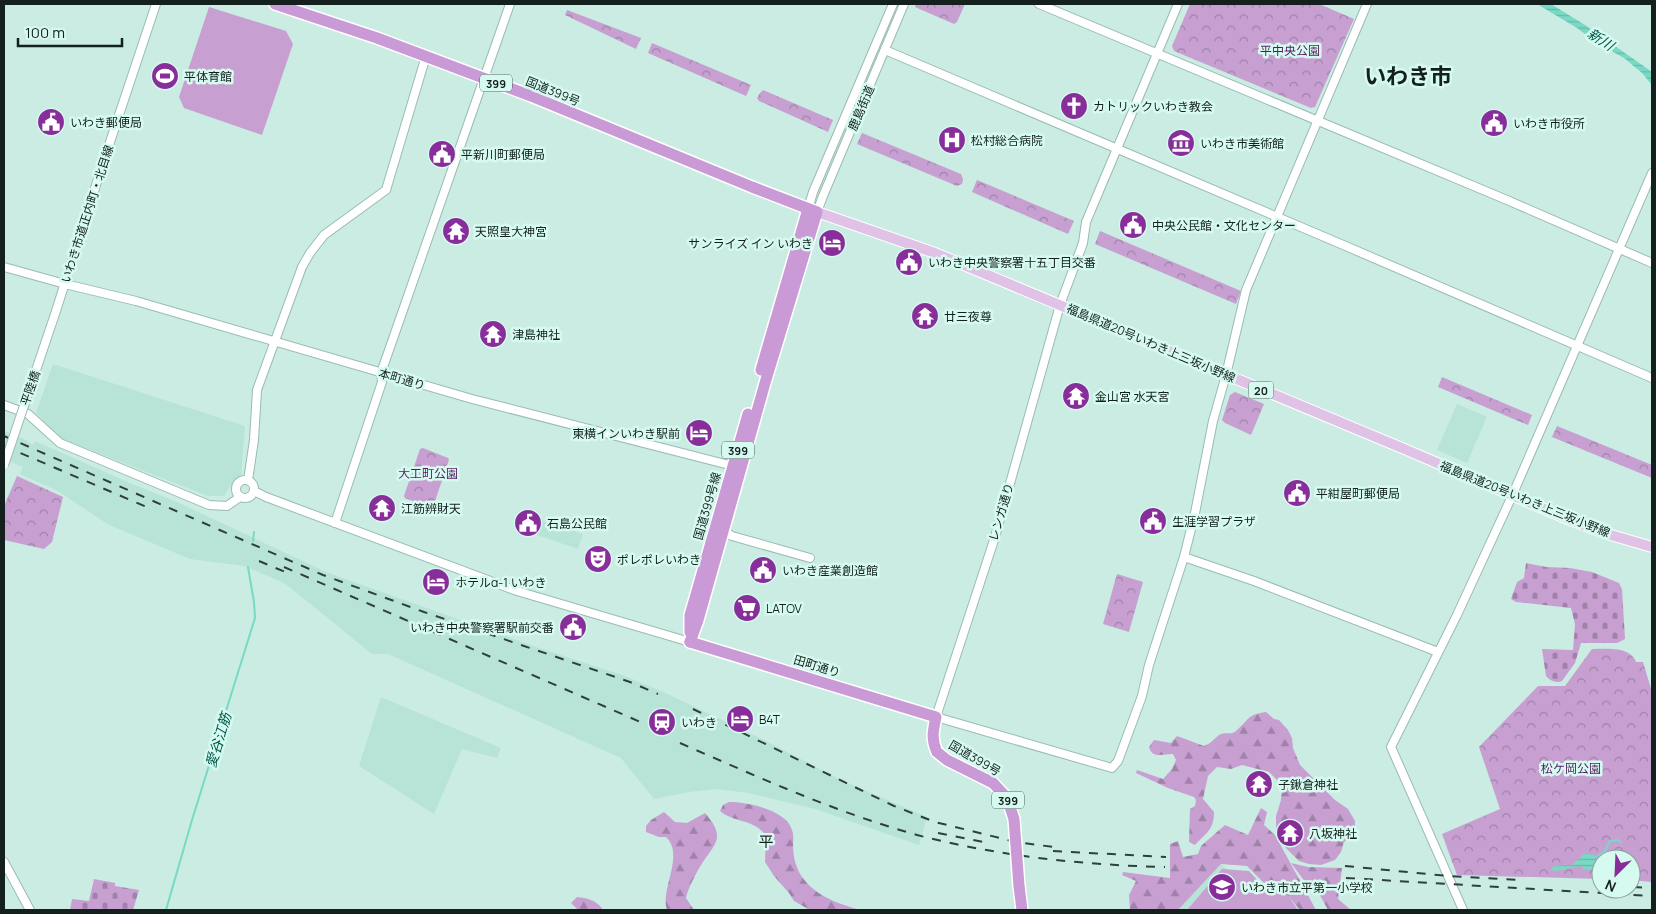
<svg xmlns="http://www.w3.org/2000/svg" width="1656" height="914" font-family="Manrope,'Noto Sans JP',sans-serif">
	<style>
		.built { fill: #b8e4d8 }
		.forest { fill: url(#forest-firs) }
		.cemetery { fill: url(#cemetery-stones) }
		.park { fill: url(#park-crowns) }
		.pitch { fill: #c7a0d1 }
		.water { fill: url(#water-rules) }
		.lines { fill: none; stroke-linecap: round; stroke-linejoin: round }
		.stream { stroke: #78d9c4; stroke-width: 2 }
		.minor-casing { stroke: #9abbb3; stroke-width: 10 }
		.major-casing { stroke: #fff; stroke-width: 12 }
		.highway-casing { stroke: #fff; stroke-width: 14 }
		.minor { stroke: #fff; stroke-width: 8 }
		.major { stroke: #dfc2e6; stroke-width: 10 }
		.highway { stroke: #ca9ad6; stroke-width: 11 }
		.rail { stroke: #2f3f3b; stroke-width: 2; stroke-dasharray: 9 9; stroke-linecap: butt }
		.minor-bridge-casing { stroke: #9abbb3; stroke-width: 10; stroke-linecap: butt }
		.highway-bridge-casing { stroke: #fff; stroke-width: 14; stroke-linecap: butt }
		.minor-bridge { stroke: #fff; stroke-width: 8 }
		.highway-bridge { stroke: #ca9ad6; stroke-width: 11 }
		.labels { text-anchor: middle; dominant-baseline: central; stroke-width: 5; stroke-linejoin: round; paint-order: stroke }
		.shield { fill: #d7faf0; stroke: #4e615c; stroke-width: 1 }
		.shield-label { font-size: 11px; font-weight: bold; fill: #13201d }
		.park-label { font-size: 12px; fill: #541b61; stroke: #d7faf0 }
		.poi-label { font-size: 12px; fill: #13201d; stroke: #d7faf0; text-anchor: start }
		.street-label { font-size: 12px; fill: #13201d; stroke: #d7faf0 }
		.water-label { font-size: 14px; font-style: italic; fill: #00584b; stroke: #d7faf0 }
		.quarter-label { font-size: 15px; fill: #13201d; stroke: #d7faf0 }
		.town-label { font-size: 22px; font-weight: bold; fill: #13201d; stroke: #d7faf0 }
	</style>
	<defs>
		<pattern id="forest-firs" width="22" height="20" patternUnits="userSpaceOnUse" patternTransform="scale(1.25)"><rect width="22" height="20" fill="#c7a0d1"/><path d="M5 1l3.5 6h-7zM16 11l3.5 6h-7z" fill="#a082a9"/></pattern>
		<pattern id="cemetery-stones" width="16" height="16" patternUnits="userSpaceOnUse" patternTransform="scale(1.25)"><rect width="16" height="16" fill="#c7a0d1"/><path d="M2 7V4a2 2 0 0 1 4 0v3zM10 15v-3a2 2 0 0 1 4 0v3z" fill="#a082a9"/></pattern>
		<pattern id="park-crowns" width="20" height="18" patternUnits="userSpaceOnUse" patternTransform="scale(1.25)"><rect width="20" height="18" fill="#c7a0d1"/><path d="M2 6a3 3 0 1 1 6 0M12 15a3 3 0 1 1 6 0" fill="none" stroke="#a082a9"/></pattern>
		<pattern id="water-rules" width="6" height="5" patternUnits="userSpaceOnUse" patternTransform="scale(1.25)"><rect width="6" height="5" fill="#78d9c4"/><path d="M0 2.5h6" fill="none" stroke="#67baa8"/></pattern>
	</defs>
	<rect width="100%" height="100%" fill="#caece3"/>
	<g class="built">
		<path d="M53,364L245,426L241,475L235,479L224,496H208L62,439L36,413Z"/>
		<path d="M1457,404L1487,417L1467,463L1437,450Z"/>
		<path d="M4,431L26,440L33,445L35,441L130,483L177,502L326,572L539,648L622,675L659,690L762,739L841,780L927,817L919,845L815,809L748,793L717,789L689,792L654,799L621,758L388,654H372L287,585L277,580L244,566L190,559L107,524L58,491L20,474L23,467L4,459Z"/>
		<path d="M542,520L583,534L578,549L537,535Z"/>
		<path d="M381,697L501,748L497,758L462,749L434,814L359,766Z"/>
		<path d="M1221,864L1270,910H1178Z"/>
	</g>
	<g class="forest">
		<path d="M1266,712L1274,719L1279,720L1288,730L1292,738L1293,748L1300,765L1335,800L1348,809L1355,821V833L1352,837L1344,842L1341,852L1335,860L1321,865L1309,864L1299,861L1286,848L1276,835V816L1281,800L1282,787L1278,781L1269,772L1242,765L1231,769L1217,767L1208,776L1203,799L1214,812C1214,830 1206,833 1195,845L1189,842L1190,809L1195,806L1196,800L1194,797L1168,788L1136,773L1137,770L1163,779L1172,769L1176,760L1173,754C1163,754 1152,759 1149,747L1154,740L1171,743L1177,736L1204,746C1211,744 1214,738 1221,734C1226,732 1231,735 1236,731C1250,719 1246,715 1266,712Z"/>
		<path d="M729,802C747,802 787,810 792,830C794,835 793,841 793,846C793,855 795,864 799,872C812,895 836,903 860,910H810L794,901L789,893L774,876L765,862L766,836C755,819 734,823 720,811L723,805Z"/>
		<path d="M1261,808L1267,812L1264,825L1275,835L1316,910H1300L1283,890L1264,883L1247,866L1221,864L1178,910H1130L1129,895L1136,881L1122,875L1123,872L1170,878V844L1178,841L1183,857L1198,854L1201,846L1225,825L1248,835Z"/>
		<path d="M664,812L675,822L687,823L705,813C710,819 716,826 717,834C718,845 708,853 703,862C697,871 688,888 686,898L694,910H667C660,889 685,855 666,837H659L646,832V826L651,820Z"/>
		<path d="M1291,863L1308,867L1342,868L1338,899L1351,910H1328L1316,888L1306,883Z"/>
		<path d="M577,897C587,898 597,900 603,910H578L571,903Z"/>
	</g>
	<g class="cemetery">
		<path d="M1526,563L1546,567L1570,568L1592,572L1619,583L1622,589L1625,639L1617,643H1581L1575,663L1562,681C1557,684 1549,680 1546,676L1542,649L1573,650L1575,624L1571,608L1516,602L1511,599L1517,582L1524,578Z"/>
		<path d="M94,879L115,883V886L139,890L133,910H70L72,899L89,901Z"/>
	</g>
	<g class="park">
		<path d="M916,4H965L957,22L954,24L915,7Z"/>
		<path d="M1190,4H1319L1354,19L1315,107L1311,108L1174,51L1172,46Z"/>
		<path d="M567,10L641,38L636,49L565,15Z"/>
		<path d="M652,43L751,85L746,96L648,53Z"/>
		<path d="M763,90L833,120L828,132L759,101L757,98L760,93Z"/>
		<path d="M862,133L961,174L963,179L962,184L957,186L857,144Z"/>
		<path d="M977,180L1074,221L1068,234L972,192Z"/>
		<path d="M1100,231L1241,291L1236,304L1095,244Z"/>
		<path d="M1442,377L1532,415L1528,425L1438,387Z"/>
		<path d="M1235,392L1264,404L1251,435L1225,423L1222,420L1230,395Z"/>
		<path d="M1557,426L1652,465V478L1552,437Z"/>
		<path d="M423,448L448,458L449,460L433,507L431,508L405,498L404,496L420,449Z"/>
		<path d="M17,476L63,497L52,542L44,549L4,540V506Z"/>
		<path d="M1117,574L1143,582L1129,632L1103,624Z"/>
		<path d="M1592,649C1606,649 1630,646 1636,662H1643L1652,692V882L1631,880V859H1601V879L1457,875L1442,834L1500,809L1479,747L1538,686H1565Z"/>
	</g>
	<g class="pitch">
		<path d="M209,7L286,31L293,44L262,135L184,108L179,97Z"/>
		<path d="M1222,869L1249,871L1261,884L1287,894L1298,910H1187Z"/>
	</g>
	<g class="water">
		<path d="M1537,4H1551L1585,25L1652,72V85L1642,73L1624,58L1597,43L1577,28Z"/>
		<path d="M1584,854C1589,854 1593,854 1596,857L1595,868L1592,870L1583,869L1582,866C1571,866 1562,873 1551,870L1552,868L1555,866L1572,865Z"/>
	</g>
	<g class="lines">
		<g class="stream">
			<path d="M253,541L254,532"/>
			<path d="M1596,857L1604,852L1610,841L1618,840L1621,842"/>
			<path d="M166,910L192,820L255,618L254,602L248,567"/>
		</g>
		<g class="minor-casing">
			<g id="minor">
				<path d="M1039,4L1507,200L1652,263"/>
				<path d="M1178,4L1086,222L1083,243L1060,305L995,537L936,717L1112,768L1118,761L1142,696L1149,665L1184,557L1195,513L1213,421L1226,375L1246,290L1367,4"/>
				<path d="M885,50C1141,159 1397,267 1652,378"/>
				<path d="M808,209L813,192L893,4"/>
				<path d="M817,212L823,196L904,4"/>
				<path d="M4,267L65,284L136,301L472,399L737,467"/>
				<path d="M56,311L103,163L156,4"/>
				<path d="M4,405L28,414L60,443L209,505L227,506L240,497"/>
				<path d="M248,480L254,440L257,390L302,267L310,253L324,235L386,190L426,56"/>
				<circle cx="245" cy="489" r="9"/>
				<path d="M254,491L266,497L517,591L690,642"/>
				<path d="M335,523L382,382L381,373L510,4"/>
				<path d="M724,531L732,536L810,558"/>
				<path d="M1184,557L1254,581L1438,652"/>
				<path d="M4,862L30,910"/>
				<path d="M1463,910L1391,747L1457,615L1512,496L1652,173"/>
			</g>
		</g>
		<g class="major-casing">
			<path id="major" d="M817,212L935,253L1402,448L1570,520L1604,533L1652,547"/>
		</g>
		<g class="highway-casing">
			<g id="highway">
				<path d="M275,4L377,38L531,96L752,187L817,212L765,383L698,620L690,642"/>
				<path d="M761,370L808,209"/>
				<path d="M690,632V615L693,605L748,414"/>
				<path d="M690,642L936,717C933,731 931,739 937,752"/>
				<path d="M1019,886L1022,910"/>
			</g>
		</g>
		<use href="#minor" class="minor"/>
		<use href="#major" class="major"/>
		<use href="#highway" class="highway"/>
		<g class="rail">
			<path d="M4,436L323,575L424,612L630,682L658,694"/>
			<path d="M4,446L149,508"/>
			<path d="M259,561L290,574"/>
			<path d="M284,567L645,724"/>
			<path d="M693,709L894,806L935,822L1016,842L1061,848"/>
			<path d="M680,743C758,777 835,812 917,835C998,856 1082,865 1165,867"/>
			<path d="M938,833L989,843"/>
			<path d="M1053,851L1166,857"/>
			<path d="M1345,866L1448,876L1520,880"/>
			<path d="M1346,878L1652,896"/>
			<path d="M1633,887L1652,888"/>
		</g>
		<g class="minor-bridge-casing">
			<path id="minor-bridge" d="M4,465L56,311"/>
		</g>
		<g class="highway-bridge-casing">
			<path id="highway-bridge" d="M937,752L947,760L993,783L1007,798L1014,819L1019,886"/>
		</g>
		<use href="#minor-bridge" class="minor-bridge"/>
		<use href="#highway-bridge" class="highway-bridge"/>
	</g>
	<defs>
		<g id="stadium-disc" transform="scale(1.4375)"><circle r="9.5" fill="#872e9b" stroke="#d7faf0"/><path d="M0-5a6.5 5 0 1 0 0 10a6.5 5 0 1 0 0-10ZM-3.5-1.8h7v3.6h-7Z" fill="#fff"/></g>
		<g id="church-disc" transform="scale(1.4375)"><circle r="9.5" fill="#872e9b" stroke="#d7faf0"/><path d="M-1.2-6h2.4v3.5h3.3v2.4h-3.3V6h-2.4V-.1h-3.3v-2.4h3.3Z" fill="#fff"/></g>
		<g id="civic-disc" transform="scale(1.4375)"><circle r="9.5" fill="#872e9b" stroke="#d7faf0"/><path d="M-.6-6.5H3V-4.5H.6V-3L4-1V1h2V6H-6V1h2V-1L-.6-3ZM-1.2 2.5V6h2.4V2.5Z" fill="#fff"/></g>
		<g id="hospital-disc" transform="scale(1.4375)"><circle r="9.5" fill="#872e9b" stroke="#d7faf0"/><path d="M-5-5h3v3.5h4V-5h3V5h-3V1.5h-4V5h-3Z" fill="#fff"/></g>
		<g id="museum-disc" transform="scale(1.4375)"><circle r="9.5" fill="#872e9b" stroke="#d7faf0"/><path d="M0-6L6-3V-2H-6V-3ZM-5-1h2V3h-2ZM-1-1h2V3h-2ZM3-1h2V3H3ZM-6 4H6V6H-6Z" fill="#fff"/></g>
		<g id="temple-disc" transform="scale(1.4375)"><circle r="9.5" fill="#872e9b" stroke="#d7faf0"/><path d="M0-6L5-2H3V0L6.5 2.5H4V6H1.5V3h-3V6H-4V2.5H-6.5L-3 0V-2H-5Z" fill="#fff"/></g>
		<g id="hotel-disc" transform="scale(1.4375)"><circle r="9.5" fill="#872e9b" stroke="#d7faf0"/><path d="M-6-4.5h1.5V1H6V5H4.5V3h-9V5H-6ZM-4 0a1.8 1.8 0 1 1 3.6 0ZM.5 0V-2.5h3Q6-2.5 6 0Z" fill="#fff"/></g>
		<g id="theatre-disc" transform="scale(1.4375)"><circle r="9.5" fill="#872e9b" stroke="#d7faf0"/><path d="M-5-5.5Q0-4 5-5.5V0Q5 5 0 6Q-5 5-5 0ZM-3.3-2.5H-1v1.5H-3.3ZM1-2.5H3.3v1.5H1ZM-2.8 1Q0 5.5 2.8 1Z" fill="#fff"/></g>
		<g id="supermarket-disc" transform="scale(1.4375)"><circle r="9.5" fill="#872e9b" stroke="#d7faf0"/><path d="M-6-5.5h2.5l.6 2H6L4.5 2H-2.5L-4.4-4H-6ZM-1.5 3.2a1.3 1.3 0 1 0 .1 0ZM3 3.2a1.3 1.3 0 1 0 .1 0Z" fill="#fff"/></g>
		<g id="station-disc" transform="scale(1.4375)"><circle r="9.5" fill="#872e9b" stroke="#d7faf0"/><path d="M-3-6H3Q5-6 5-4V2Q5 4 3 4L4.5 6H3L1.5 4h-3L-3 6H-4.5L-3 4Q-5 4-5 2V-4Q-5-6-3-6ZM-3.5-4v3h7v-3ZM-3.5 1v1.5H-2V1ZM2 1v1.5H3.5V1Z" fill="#fff"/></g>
		<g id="school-disc" transform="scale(1.4375)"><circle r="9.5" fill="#872e9b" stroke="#d7faf0"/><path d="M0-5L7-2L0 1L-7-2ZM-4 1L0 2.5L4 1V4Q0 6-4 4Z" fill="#fff"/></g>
	</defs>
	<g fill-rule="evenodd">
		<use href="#stadium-disc" x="165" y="76"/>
		<use href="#church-disc" x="1074" y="106"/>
		<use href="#civic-disc" x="51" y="122"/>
		<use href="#civic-disc" x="1494" y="123"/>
		<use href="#hospital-disc" x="952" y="140"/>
		<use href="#museum-disc" x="1181" y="143"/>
		<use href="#civic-disc" x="442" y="154"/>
		<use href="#civic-disc" x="1133" y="225"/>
		<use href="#temple-disc" x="456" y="231"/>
		<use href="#hotel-disc" x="832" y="243"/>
		<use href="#civic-disc" x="909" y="262"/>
		<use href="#temple-disc" x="925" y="316"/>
		<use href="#temple-disc" x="493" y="334"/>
		<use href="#temple-disc" x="1076" y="396"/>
		<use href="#hotel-disc" x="699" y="433"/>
		<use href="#civic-disc" x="1297" y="493"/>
		<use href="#temple-disc" x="382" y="508"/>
		<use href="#civic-disc" x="1153" y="521"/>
		<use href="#civic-disc" x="528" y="523"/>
		<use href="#theatre-disc" x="598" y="559"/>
		<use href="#civic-disc" x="763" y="570"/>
		<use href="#hotel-disc" x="436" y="582"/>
		<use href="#supermarket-disc" x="747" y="608"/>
		<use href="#civic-disc" x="573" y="627"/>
		<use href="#hotel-disc" x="740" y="719"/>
		<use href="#station-disc" x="662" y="722"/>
		<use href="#temple-disc" x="1259" y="784"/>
		<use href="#temple-disc" x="1290" y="833"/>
		<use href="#school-disc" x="1222" y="887"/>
	</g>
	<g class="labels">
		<g class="shield">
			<rect x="480" y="74.5" width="32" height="17" rx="4"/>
			<rect x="1248.5" y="381.5" width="25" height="17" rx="4"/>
			<rect x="722" y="441.5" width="32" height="17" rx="4"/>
			<rect x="992" y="791.5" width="32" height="17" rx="4"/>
		</g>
		<g class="shield-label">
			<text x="496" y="83">399</text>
			<text x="1261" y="390">20</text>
			<text x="738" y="450">399</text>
			<text x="1008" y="800">399</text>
		</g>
		<g class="park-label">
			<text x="1290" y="50">平中央公園</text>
			<text x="428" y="473">大工町公園</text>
			<text x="1571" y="768">松ケ岡公園</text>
		</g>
		<g class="poi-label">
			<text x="184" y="76">平体育館</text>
			<text x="1093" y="106">カトリックいわき教会</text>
			<text x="70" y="122">いわき郵便局</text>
			<text x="1513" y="123">いわき市役所</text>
			<text x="971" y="140">松村総合病院</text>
			<text x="1200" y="143">いわき市美術館</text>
			<text x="461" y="154">平新川町郵便局</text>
			<text x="1152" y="225">中央公民館・文化センター</text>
			<text x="475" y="231">天照皇大神宮</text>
			<text x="813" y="243" text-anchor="end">サンライズ イン いわき</text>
			<text x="928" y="262">いわき中央警察署十五丁目交番</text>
			<text x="944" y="316">廿三夜尊</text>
			<text x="512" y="334">津島神社</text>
			<text x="1095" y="396">金山宮 水天宮</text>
			<text x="680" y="433" text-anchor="end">東横インいわき駅前</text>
			<text x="1316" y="493">平紺屋町郵便局</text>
			<text x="401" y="508">江筋辨財天</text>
			<text x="1172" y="521">生涯学習プラザ</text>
			<text x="547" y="523">石島公民館</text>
			<text x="617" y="559">ポレポレいわき</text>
			<text x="782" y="570">いわき産業創造館</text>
			<text x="455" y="582">ホテルα-1 いわき</text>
			<text x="766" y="608">LATOV</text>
			<text x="554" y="627" text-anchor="end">いわき中央警察署駅前交番</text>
			<text x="759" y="719">B4T</text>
			<text x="681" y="722">いわき</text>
			<text x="1278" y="784">子鍬倉神社</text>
			<text x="1309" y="833">八坂神社</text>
			<text x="1241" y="887">いわき市立平第一小学校</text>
		</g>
		<g class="street-label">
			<text transform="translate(553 91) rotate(22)">国道399号</text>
			<text transform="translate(861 108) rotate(-67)">鹿島街道</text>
			<text transform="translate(87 214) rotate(-72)">いわき市道正内町・北目線</text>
			<text transform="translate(1151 343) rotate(23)">福島県道20号いわき上三坂小野線</text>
			<text transform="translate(402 379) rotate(16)">本町通り</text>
			<text transform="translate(30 388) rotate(-71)">平陸橋</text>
			<text transform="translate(1525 499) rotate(22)">福島県道20号いわき上三坂小野線</text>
			<text transform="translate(707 506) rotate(-74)">国道399号線</text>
			<text transform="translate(1001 512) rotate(-74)">レンガ通り</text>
			<text transform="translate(817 666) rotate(17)">田町通り</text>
			<text transform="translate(975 758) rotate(30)">国道399号</text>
		</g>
		<g class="water-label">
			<text transform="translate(1601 39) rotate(33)">新川</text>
			<text transform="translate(218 740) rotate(-73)">愛谷江筋</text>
		</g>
		<g class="quarter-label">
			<text x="766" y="841">平</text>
		</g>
		<g class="town-label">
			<text x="1408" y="76">いわき市</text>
		</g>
	</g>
	<rect width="1656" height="914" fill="none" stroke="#13201d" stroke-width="10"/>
	<g transform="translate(1616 874) rotate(204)"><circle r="24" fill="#d7faf0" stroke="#89a39c"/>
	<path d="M0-4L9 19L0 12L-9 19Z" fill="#872e9b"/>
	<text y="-8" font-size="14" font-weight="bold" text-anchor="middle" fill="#13201d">N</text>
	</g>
	<path d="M18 38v8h104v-8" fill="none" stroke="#13201d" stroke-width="2.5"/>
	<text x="25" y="38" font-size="15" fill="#13201d" stroke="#d7faf0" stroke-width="4" paint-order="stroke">100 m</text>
</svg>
